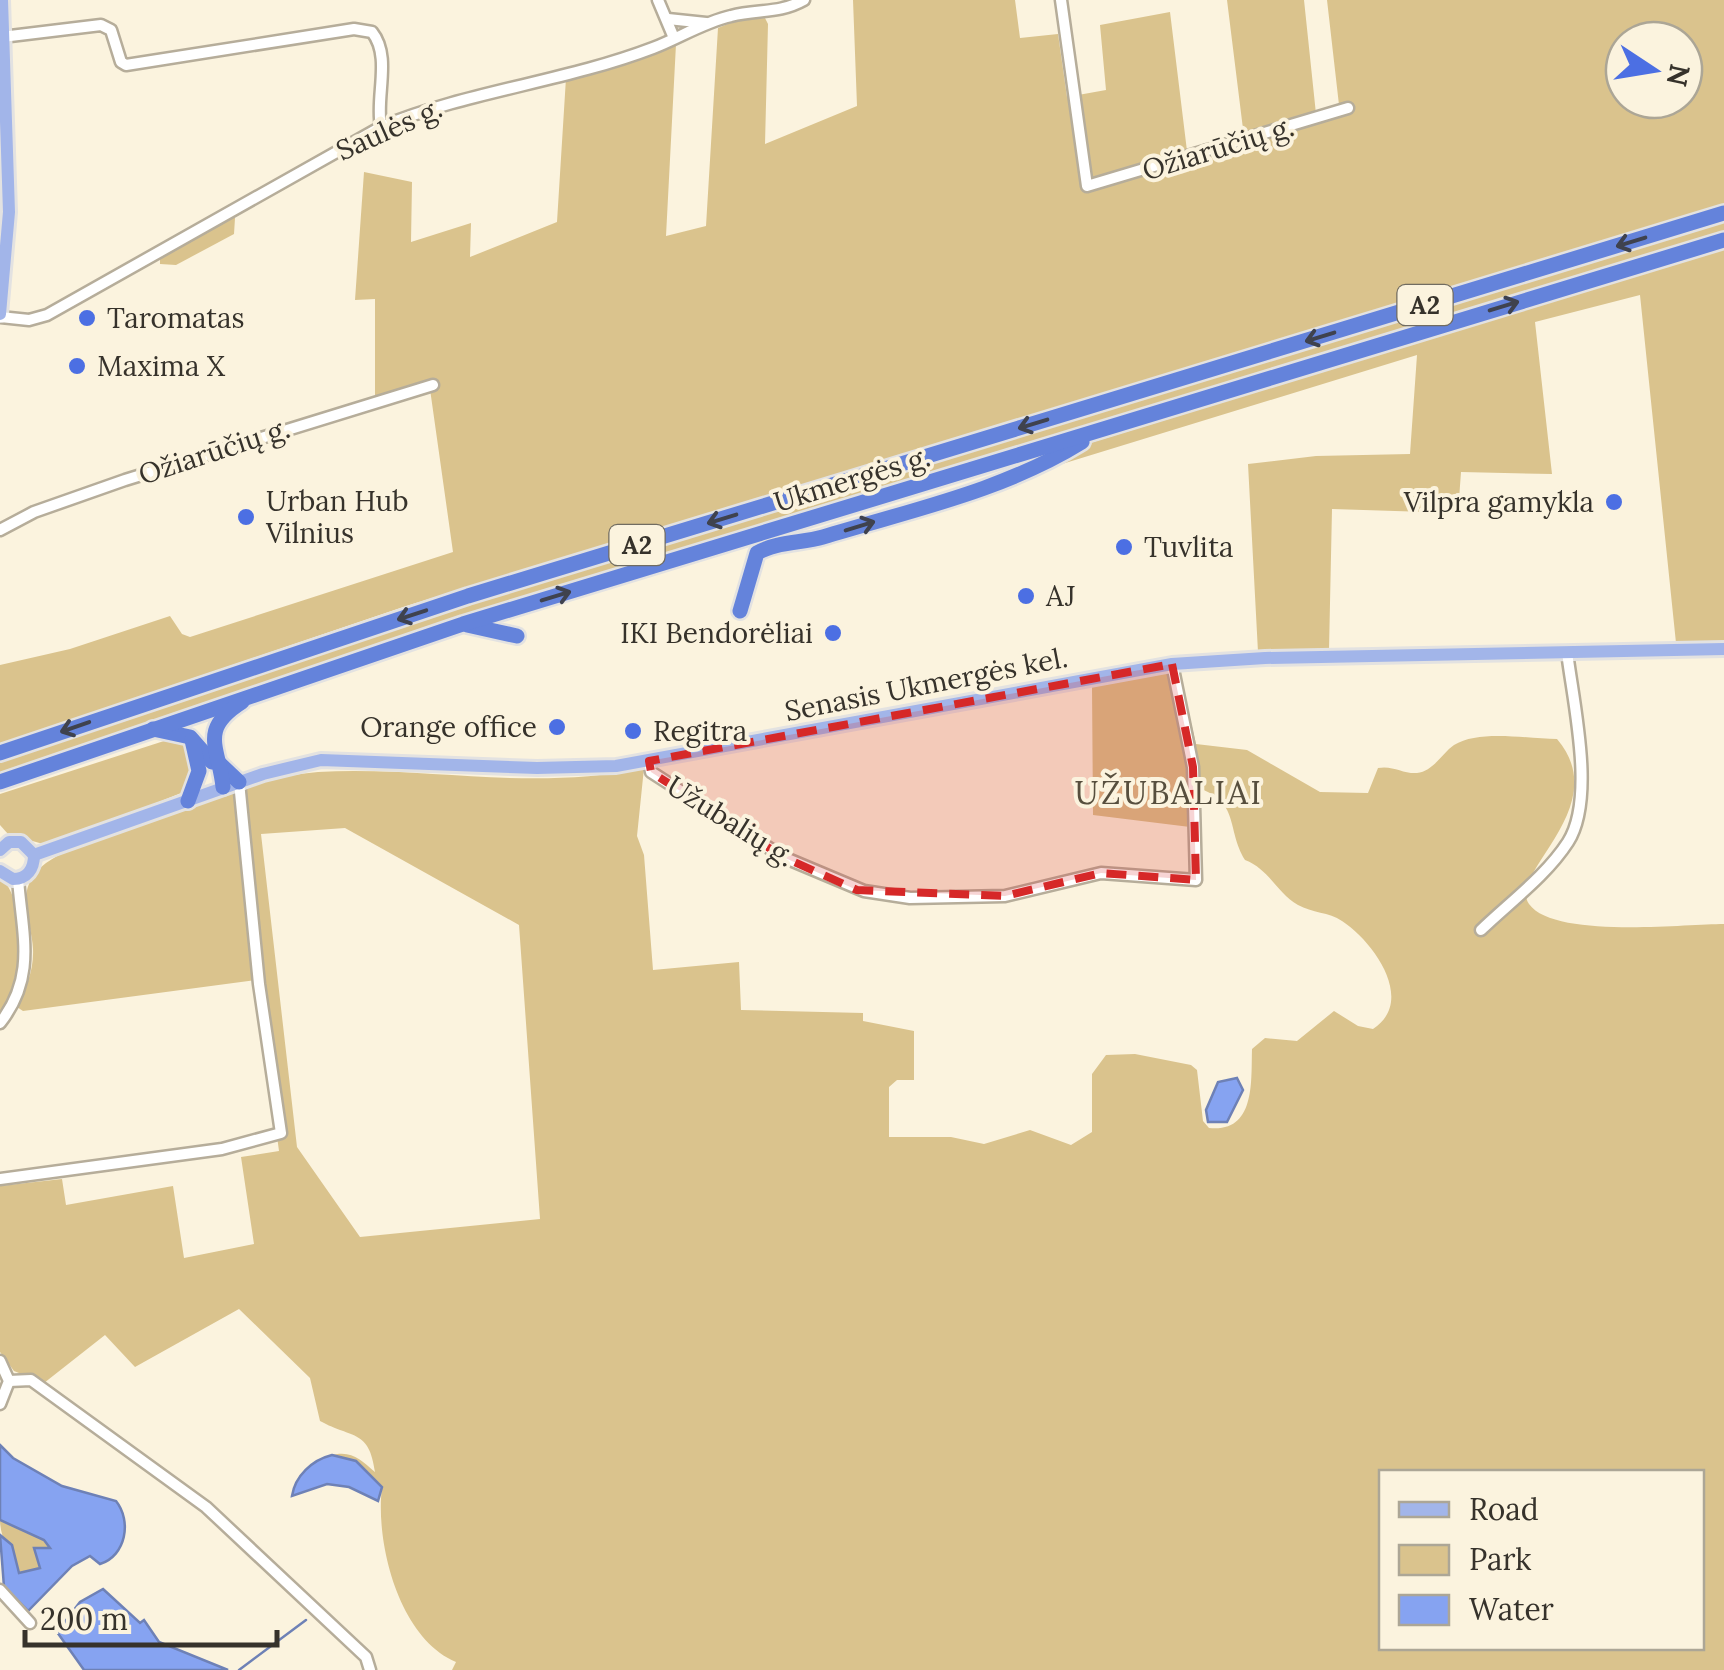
<svg xmlns="http://www.w3.org/2000/svg" width="1724" height="1670" font-family="Lora,serif">
	<style>
		.green { fill: #dac38d; fill-rule: evenodd }
		.water { fill: #86a3f1; stroke: #6e81b6; stroke-width: 2.5 }
		.lines { fill: none; stroke-linecap: round; stroke-linejoin: round }
		.stream { stroke: #6e81b6; stroke-width: 2.5 }
		.minor-casing { stroke: #b6ad9a; stroke-width: 15 }
		.major-casing { stroke: #e3e2e1; stroke-width: 18 }
		.highway-casing { stroke: #e3e2e1; stroke-width: 20 }
		.minor { stroke: #fff; stroke-width: 10 }
		.major { stroke: #a2b5e9; stroke-width: 12 }
		.highway { stroke: #6483db; stroke-width: 15 }
		.oneway { stroke: #3f424e }
		.marked { fill: #d62828; fill-opacity: 0.2; stroke: #d62828; stroke-width: 8; stroke-dasharray: 20 12; stroke-linejoin: round }
		.poi-dot { fill: #4c6fe3; stroke: #fbf3de; stroke-width: 4 }
		.labels { text-anchor: middle; dominant-baseline: central; stroke-width: 8; stroke-linejoin: round; paint-order: stroke }
		.shield { fill: #fbf3de; stroke: #716c61; stroke-width: 2.5 }
		.shield-label { font-size: 25px; font-weight: bold; fill: #36322b }
		.street-label { font-size: 28px; fill: #36322b; stroke: #fbf3de }
		.poi-label { font-size: 28px; fill: #36322b; stroke: #fbf3de; text-anchor: start }
		.quarter-label { font-size: 32px; letter-spacing: 2.5px; fill: #574f3e; stroke: #fbf3de }
	</style>
	<rect width="100%" height="100%" fill="#fbf3de"/>
	<g class="green">
		<path d="M853,0H1015L1020,38L1058,34L1067,97L1106,90L1100,25L1170,12L1187,151L1244,137L1227,0H1304L1316,114L1339,105L1327,0H1724V204L406,606L0,744V665L70,649L170,616L182,634L190,637L453,552L429,382L375,397V299L355,300L364,172L412,182L411,242L471,223L470,257L557,222L566,78L676,44L666,236L706,226L718,28L735,21L765,18L768,24L765,144L857,106ZM1624,40H1684V100H1624Z"/>
		<path d="M230,217L235,218L234,234L176,265L160,264V257Z"/>
		<path d="M1724,220V232C1148,410 569,576 0,775V761L575,569Z"/>
		<path d="M1724,248V642L1676,643L1640,295L1535,322L1552,474L1461,472L1458,513L1332,509L1329,650L1258,652L1248,464L1316,456L1410,454L1417,355L1049,468L1075,448L1093,442Z"/>
		<path d="M1179,671L1196,744L1247,750L1320,792L1368,793L1378,768C1393,765 1403,774 1417,773C1434,771 1442,753 1454,745C1479,729 1529,739 1557,739C1615,807 1507,873 1529,904C1554,939 1683,924 1724,924V1670H452L456,1662C399,1638 375,1543 382,1487L356,1461L332,1455C352,1450 361,1460 375,1472C369,1429 353,1439 320,1421L310,1378L239,1309L135,1367L105,1335L44,1383L14,1371L0,1352V1186L62,1179L66,1205L173,1186L184,1258L254,1244L241,1157L279,1151L256,980L23,1011L17,1007C26,989 34,970 33,949C32,924 17,898 34,875C51,851 95,843 122,832C182,809 252,777 318,772C430,766 529,792 644,768L637,836L644,855L653,970L739,962L741,1010L863,1013V1021L914,1031V1080H897L889,1087V1137H951L984,1144L1030,1130L1071,1145L1092,1132V1074L1106,1055L1135,1054L1191,1065L1197,1070L1203,1121L1209,1128C1256,1133 1251,1081 1252,1049L1265,1038L1297,1041L1334,1011L1358,1026L1373,1029C1416,1001 1374,942 1342,921C1329,912 1312,913 1298,905C1276,892 1269,869 1245,860C1226,828 1240,802 1198,788L1190,827L1093,815L1092,687ZM345,828L519,925L540,1219L360,1237L297,1147L261,834ZM1382,1472H1702V1648H1382Z"/>
		<path d="M164,741L183,745L195,759L189,787L181,793L50,846L8,834L0,825V794Z"/>
		<path d="M0,876C29,905 23,980 0,1012Z"/>
		<path d="M0,1520L44,1540L51,1548L43,1550L41,1568L19,1574C11,1559 0,1537 0,1520Z"/>
	</g>
	<g class="water">
		<path d="M1237,1078L1243,1090L1227,1122H1208L1206,1110L1218,1082Z"/>
		<path d="M0,1445L13,1458L62,1486L116,1501C132,1521 126,1556 100,1564L90,1556L72,1566L28,1611L4,1587L0,1535L12,1545L19,1573L40,1568L34,1548H50L44,1540L0,1520Z"/>
		<path d="M332,1455L356,1461L382,1487L378,1501L349,1487L327,1484L292,1496C295,1476 312,1460 332,1455Z"/>
		<path d="M103,1589L140,1623L144,1620L159,1642L228,1670H84L57,1632L80,1602Z"/>
	</g>
	<g class="lines">
		<path class="stream" d="M239,1670L306,1620"/>
		<g class="minor-casing">
			<g id="minor">
				<path d="M658,0L674,38"/>
				<path d="M1061,0L1087,186L1348,108"/>
				<path d="M668,19L706,23"/>
				<path d="M2,37L101,25L111,30L121,62L126,65L354,29L372,32C392,57 375,97 381,127"/>
				<path d="M0,317L29,320L47,315L381,127C468,91 564,82 653,48C679,38 704,22 731,16C758,9 779,14 804,0"/>
				<path d="M0,530L34,512L125,480L433,385"/>
				<path d="M649,761L651,772L783,857L864,891L910,898L1005,896L1101,873L1196,880L1193,767L1172,664"/>
				<path d="M1481,930C1510,902 1546,876 1568,842C1596,798 1573,702 1567,652"/>
				<path d="M0,1023C37,976 22,934 18,879"/>
				<path d="M0,1179L222,1149L281,1133L259,984L239,782"/>
				<path d="M0,1361L9,1381L0,1404"/>
				<path d="M9,1381L31,1380L206,1507L366,1657L370,1670"/>
				<path d="M0,1590L30,1623"/>
			</g>
		</g>
		<g class="major-casing">
			<g id="major">
				<path d="M0,314L9,212L2,0"/>
				<path d="M0,850L9,842H21L34,855"/>
				<path d="M34,855L263,774L321,760L537,768L616,766L1172,664L1265,658L1724,649"/>
				<path d="M0,871L13,879C27,879 34,869 34,855"/>
			</g>
		</g>
		<g class="highway-casing">
			<g id="highway">
				<path d="M740,611L757,553C775,542 802,543 823,537C911,510 1003,491 1082,442"/>
				<path d="M467,625L517,636"/>
				<path d="M153,729L190,737L212,762"/>
				<path d="M0,753L468,596L1724,213"/>
				<path d="M219,763L239,782"/>
				<path d="M0,782L463,624L1724,240"/>
				<path d="M223,787C219,747 198,730 242,702"/>
				<path d="M188,801L199,771L192,740"/>
			</g>
		</g>
		<use href="#minor" class="minor"/>
		<use href="#major" class="major"/>
		<use href="#highway" class="highway"/>
	</g>
	<defs><path id="oneway-shaft" d="M-6 0H5M1.5-3L5.5 0L1.5 3" fill="none" stroke-width="1.6" stroke-linecap="round" stroke-linejoin="round" transform="scale(2.5)"/></defs>
	<g class="oneway">
		<use href="#oneway-shaft" transform="translate(1631 242) rotate(163)"/>
		<use href="#oneway-shaft" transform="translate(1504 306) rotate(-17)"/>
		<use href="#oneway-shaft" transform="translate(1320 337) rotate(163)"/>
		<use href="#oneway-shaft" transform="translate(1033 424) rotate(163)"/>
		<use href="#oneway-shaft" transform="translate(722 519) rotate(163)"/>
		<use href="#oneway-shaft" transform="translate(860 526) rotate(-17)"/>
		<use href="#oneway-shaft" transform="translate(556 596) rotate(-17)"/>
		<use href="#oneway-shaft" transform="translate(412 615) rotate(162)"/>
		<use href="#oneway-shaft" transform="translate(75 727) rotate(161)"/>
	</g>
	<path class="marked" d="M1172,664L1193,767L1196,880L1101,873L1005,896L857,890L783,857L651,772L649,761Z"/>
	<g class="poi-dot">
		<circle cx="87" cy="318" r="10"/>
		<circle cx="77" cy="366" r="10"/>
		<circle cx="1614" cy="502" r="10"/>
		<circle cx="246" cy="517" r="10"/>
		<circle cx="1124" cy="547" r="10"/>
		<circle cx="1026" cy="596" r="10"/>
		<circle cx="833" cy="633" r="10"/>
		<circle cx="557" cy="727" r="10"/>
		<circle cx="633" cy="731" r="10"/>
	</g>
	<g class="labels">
		<g class="shield">
			<rect x="1397.5" y="285" width="55" height="40" rx="8"/>
			<rect x="609.5" y="525" width="55" height="40" rx="8"/>
		</g>
		<g class="shield-label">
			<text x="1425" y="305">A2</text>
			<text x="637" y="545">A2</text>
		</g>
		<g class="street-label">
			<text transform="translate(389 129) rotate(-24)">Saulės g.</text>
			<text transform="translate(1218 148) rotate(-17)">Ožiarūčių g.</text>
			<text transform="translate(214 451) rotate(-18)">Ožiarūčių g.</text>
			<text transform="translate(852 479) rotate(-17)">Ukmergės g.</text>
			<text transform="translate(926 684) rotate(-11)">Senasis Ukmergės kel.</text>
			<text transform="translate(731 821) rotate(32)">Užubalių g.</text>
		</g>
		<g class="poi-label">
			<text x="107" y="318">Taromatas</text>
			<text x="97" y="366">Maxima X</text>
			<text x="266" y="501">Urban Hub<tspan x="266" dy="32">Vilnius</tspan></text>
			<text x="1594" y="502" text-anchor="end">Vilpra gamykla</text>
			<text x="1144" y="547">Tuvlita</text>
			<text x="1046" y="596">AJ</text>
			<text x="813" y="633" text-anchor="end">IKI Bendorėliai</text>
			<text x="537" y="727" text-anchor="end">Orange office</text>
			<text x="653" y="731">Regitra</text>
		</g>
		<g class="quarter-label">
			<text x="1169" y="792">UŽUBALIAI</text>
		</g>
	</g>
	<rect x="1379" y="1470" width="325" height="180" fill="#fbf3de" stroke="#aca696" stroke-width="2.5"/>
	<rect x="1399" y="1502" width="50" height="15" fill="#a2b5e9" stroke="#aca696" stroke-width="2.5"/>
	<text x="1469" y="1520" font-size="30" fill="#36322b">Road</text>
	<rect x="1399" y="1545" width="50" height="30" fill="#dac38d" stroke="#aca696" stroke-width="2.5"/>
	<text x="1469" y="1570" font-size="30" fill="#36322b">Park</text>
	<rect x="1399" y="1595" width="50" height="30" fill="#86a3f1" stroke="#aca696" stroke-width="2.5"/>
	<text x="1469" y="1620" font-size="30" fill="#36322b">Water</text>
	<g transform="translate(1654 70) rotate(102)"><circle r="48" fill="#fbf3de" stroke="#aca696" stroke-width="2.5"/>
	<path d="M0-8L18 38L0 25L-18 38Z" fill="#4c6fe3"/>
	<text y="-15" font-size="28" font-weight="bold" text-anchor="middle" fill="#36322b">N</text>
	</g>
	<path d="M25 1630v15h252v-15" fill="none" stroke="#36322b" stroke-width="5"/>
	<text x="40" y="1630" font-size="30" fill="#36322b" stroke="#fbf3de" stroke-width="8" paint-order="stroke">200 m</text>
</svg>
